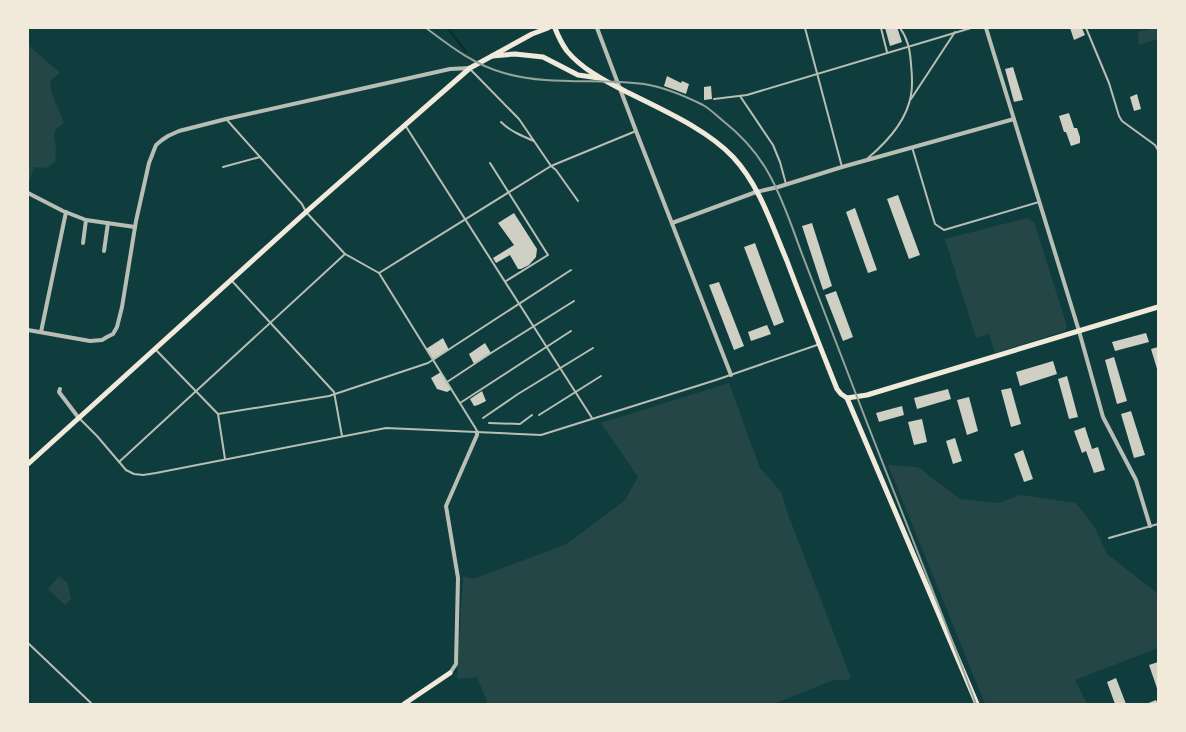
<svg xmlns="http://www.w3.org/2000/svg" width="1186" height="732" font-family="Merriweather,serif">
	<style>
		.green { fill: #244646 }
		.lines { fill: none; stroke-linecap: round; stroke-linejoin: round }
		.stream { stroke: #0a2a2b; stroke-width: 2 }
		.building { fill: #cfcfc3 }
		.service { stroke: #b8beb3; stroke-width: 2 }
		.minor { stroke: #b8beb3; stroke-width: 4 }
		.secondary { stroke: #f1e9da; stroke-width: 5 }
		.rail { stroke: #97a49c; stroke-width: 2 }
	</style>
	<rect width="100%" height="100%" fill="#0f3d3e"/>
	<g class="green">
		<path d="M1155,28H1158V39L1139,45L1138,32Z"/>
		<path d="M28,45L60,73L50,81L52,94L64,123C50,132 55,136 56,149C56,153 55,158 55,162L46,168L34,167L28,184Z"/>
		<path d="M1027,218L1034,222L1067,326L1065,331L995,353L989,334L976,338L945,239Z"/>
		<path d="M729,383L760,468L781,492L789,517L851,678L845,680H834L773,704H488L477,677L457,679L463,576L473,579L565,545L625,500L638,477L601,423Z"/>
		<path d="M888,465L918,467L960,499L1000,503L1020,495L1076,503L1094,526L1107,554L1158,594V648L1075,680L1087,704H985Z"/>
		<path d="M59,576L67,582L71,599L65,605L48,589Z"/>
	</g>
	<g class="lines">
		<path class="stream" d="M448,28L466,52"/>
	</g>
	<g class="building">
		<path d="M885,28H897L898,30L902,42L890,46Z"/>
		<path d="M1070,28H1082L1085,35L1074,40Z"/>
		<path d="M1013,67L1023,100L1014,102L1005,69Z"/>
		<path d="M667,76L681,83L682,81L689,84L686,94L664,86Z"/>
		<path d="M711,86L712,99L704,100V87Z"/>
		<path d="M1137,94L1141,109L1134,111L1130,97Z"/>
		<path d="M1069,113L1074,128H1077L1080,137V143L1071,146L1066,132H1064L1059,116Z"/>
		<path d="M898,195L920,255L909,259L887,199Z"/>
		<path d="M855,208L877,270L868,273L846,212Z"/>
		<path d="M514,213L537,249L536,257L529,265L521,269H518L510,255L496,263L493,258L514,245L498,223Z"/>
		<path d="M812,223L832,286L823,290L802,226Z"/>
		<path d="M755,243L784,322L774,326L744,247Z"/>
		<path d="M719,282L744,346L734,350L709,285Z"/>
		<path d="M836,291L853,337L843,341L825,295Z"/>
		<path d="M767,325L771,334L751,341L748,332Z"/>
		<path d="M1146,333L1149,342L1115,351L1112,342Z"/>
		<path d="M443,338L449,350L434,360L426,349Z"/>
		<path d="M485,343L491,353L474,364L469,354Z"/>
		<path d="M1158,347V372L1151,349Z"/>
		<path d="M1114,357L1127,401L1117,404L1105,360Z"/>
		<path d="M1053,361L1057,374L1020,386L1016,372Z"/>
		<path d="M441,372L452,389L447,392L437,389L431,378Z"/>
		<path d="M1067,376L1078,417L1069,419L1058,379Z"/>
		<path d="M1011,388L1021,424L1011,427L1001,390Z"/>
		<path d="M948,389L951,399L917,409L914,398Z"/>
		<path d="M482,391L486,401L478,405L474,406L470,399Z"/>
		<path d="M969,397L978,431L967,435L957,400Z"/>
		<path d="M902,406L904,415L879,422L876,413Z"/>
		<path d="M1131,411L1145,455L1134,458L1121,414Z"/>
		<path d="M922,419L927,442L914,445L908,422Z"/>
		<path d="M1085,427L1092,449L1098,447L1105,470L1094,473L1086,451L1082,453L1074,431Z"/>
		<path d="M955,438L962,461L953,464L946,441Z"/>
		<path d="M1023,450L1033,479L1024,482L1014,454Z"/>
		<path d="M1158,662V691L1149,665Z"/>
		<path d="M1116,678L1126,704H1115L1107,682Z"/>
		<path d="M1156,700L1158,704H1146Z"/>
	</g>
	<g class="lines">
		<g class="service">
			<path d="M805,28L842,167"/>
			<path d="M881,28L887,52"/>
			<path d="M1086,28L1109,83L1119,116L1122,121L1155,145L1158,150"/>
			<path d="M471,70L519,119L551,166L556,170L578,201"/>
			<path d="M740,96L773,145L780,162L786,184"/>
			<path d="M714,99L747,95L971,28"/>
			<path d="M911,99L955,32"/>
			<path d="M227,120L302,204L306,212L345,254L379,273L476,429L477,432"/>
			<path d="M501,122C510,131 522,136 534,141"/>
			<path d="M405,125L592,418"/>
			<path d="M912,147L935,224L944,230L1039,202"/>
			<path d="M868,158C887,142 907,120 911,95C913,85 912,74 911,64C910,50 908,39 900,28"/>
			<path d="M490,163L548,255L506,281"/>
			<path d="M223,167L260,157"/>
			<path d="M379,273L551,166L636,131"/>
			<path d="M232,281L334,392L342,436"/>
			<path d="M156,350L218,414L225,459"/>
			<path d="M447,382L491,353L574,301"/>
			<path d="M460,403L571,331"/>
			<path d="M218,414L329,396L428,363L571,270"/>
			<path d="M539,415L601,376"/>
			<path d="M483,418L518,394L593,348"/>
			<path d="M80,419L97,436L126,470L134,474L143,475L156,473L386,428L541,435L716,380L817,345"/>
			<path d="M489,423L520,424L532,415"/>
			<path d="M119,462L345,254"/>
			<path d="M1109,538L1158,524"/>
			<path d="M28,643L92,704"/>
		</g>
		<g class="minor">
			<path d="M597,28L636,131L731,375"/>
			<path d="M986,28L1079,331L1103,417L1136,480L1150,526"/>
			<path d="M28,193L63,211L86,220L135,227"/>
			<path d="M672,223L756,192L778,187L842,167L1014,119"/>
			<path d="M83,243L86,220"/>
			<path d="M104,251L108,223"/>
			<path d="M28,330L90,341L102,340L107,337L113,334L117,327L122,307L136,221L149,163L156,145L162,140L168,136L179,131L226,119L450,69L470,68"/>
			<path d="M41,332L66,212"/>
			<path d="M60,389L59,392L78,417"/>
			<path d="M450,673L456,664L458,578L446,506L477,435V432"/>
		</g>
		<g class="secondary">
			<path d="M555,28C558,36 562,44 567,51C581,68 603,80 623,90C658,108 706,128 733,157C760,186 772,226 787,261C803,304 820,346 837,389L841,394L847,398"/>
			<path d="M492,56L515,54L543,57L578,75L599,78"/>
			<path d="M847,398L977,704"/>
			<path d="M847,398L867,395L1158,307"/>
			<path d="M28,464L306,212L470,68L532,34L548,28"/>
			<path d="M404,704L450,673"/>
		</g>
		<path class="rail" d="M426,28C450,46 474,65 504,73C549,86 598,78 644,84C663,87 685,96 703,105C710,109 716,115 722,120C741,135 757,152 769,174C783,199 792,227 802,254C818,295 833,335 849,376C891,486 935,594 976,704"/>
	</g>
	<rect width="1186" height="732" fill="none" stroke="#f1e9da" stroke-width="58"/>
</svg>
